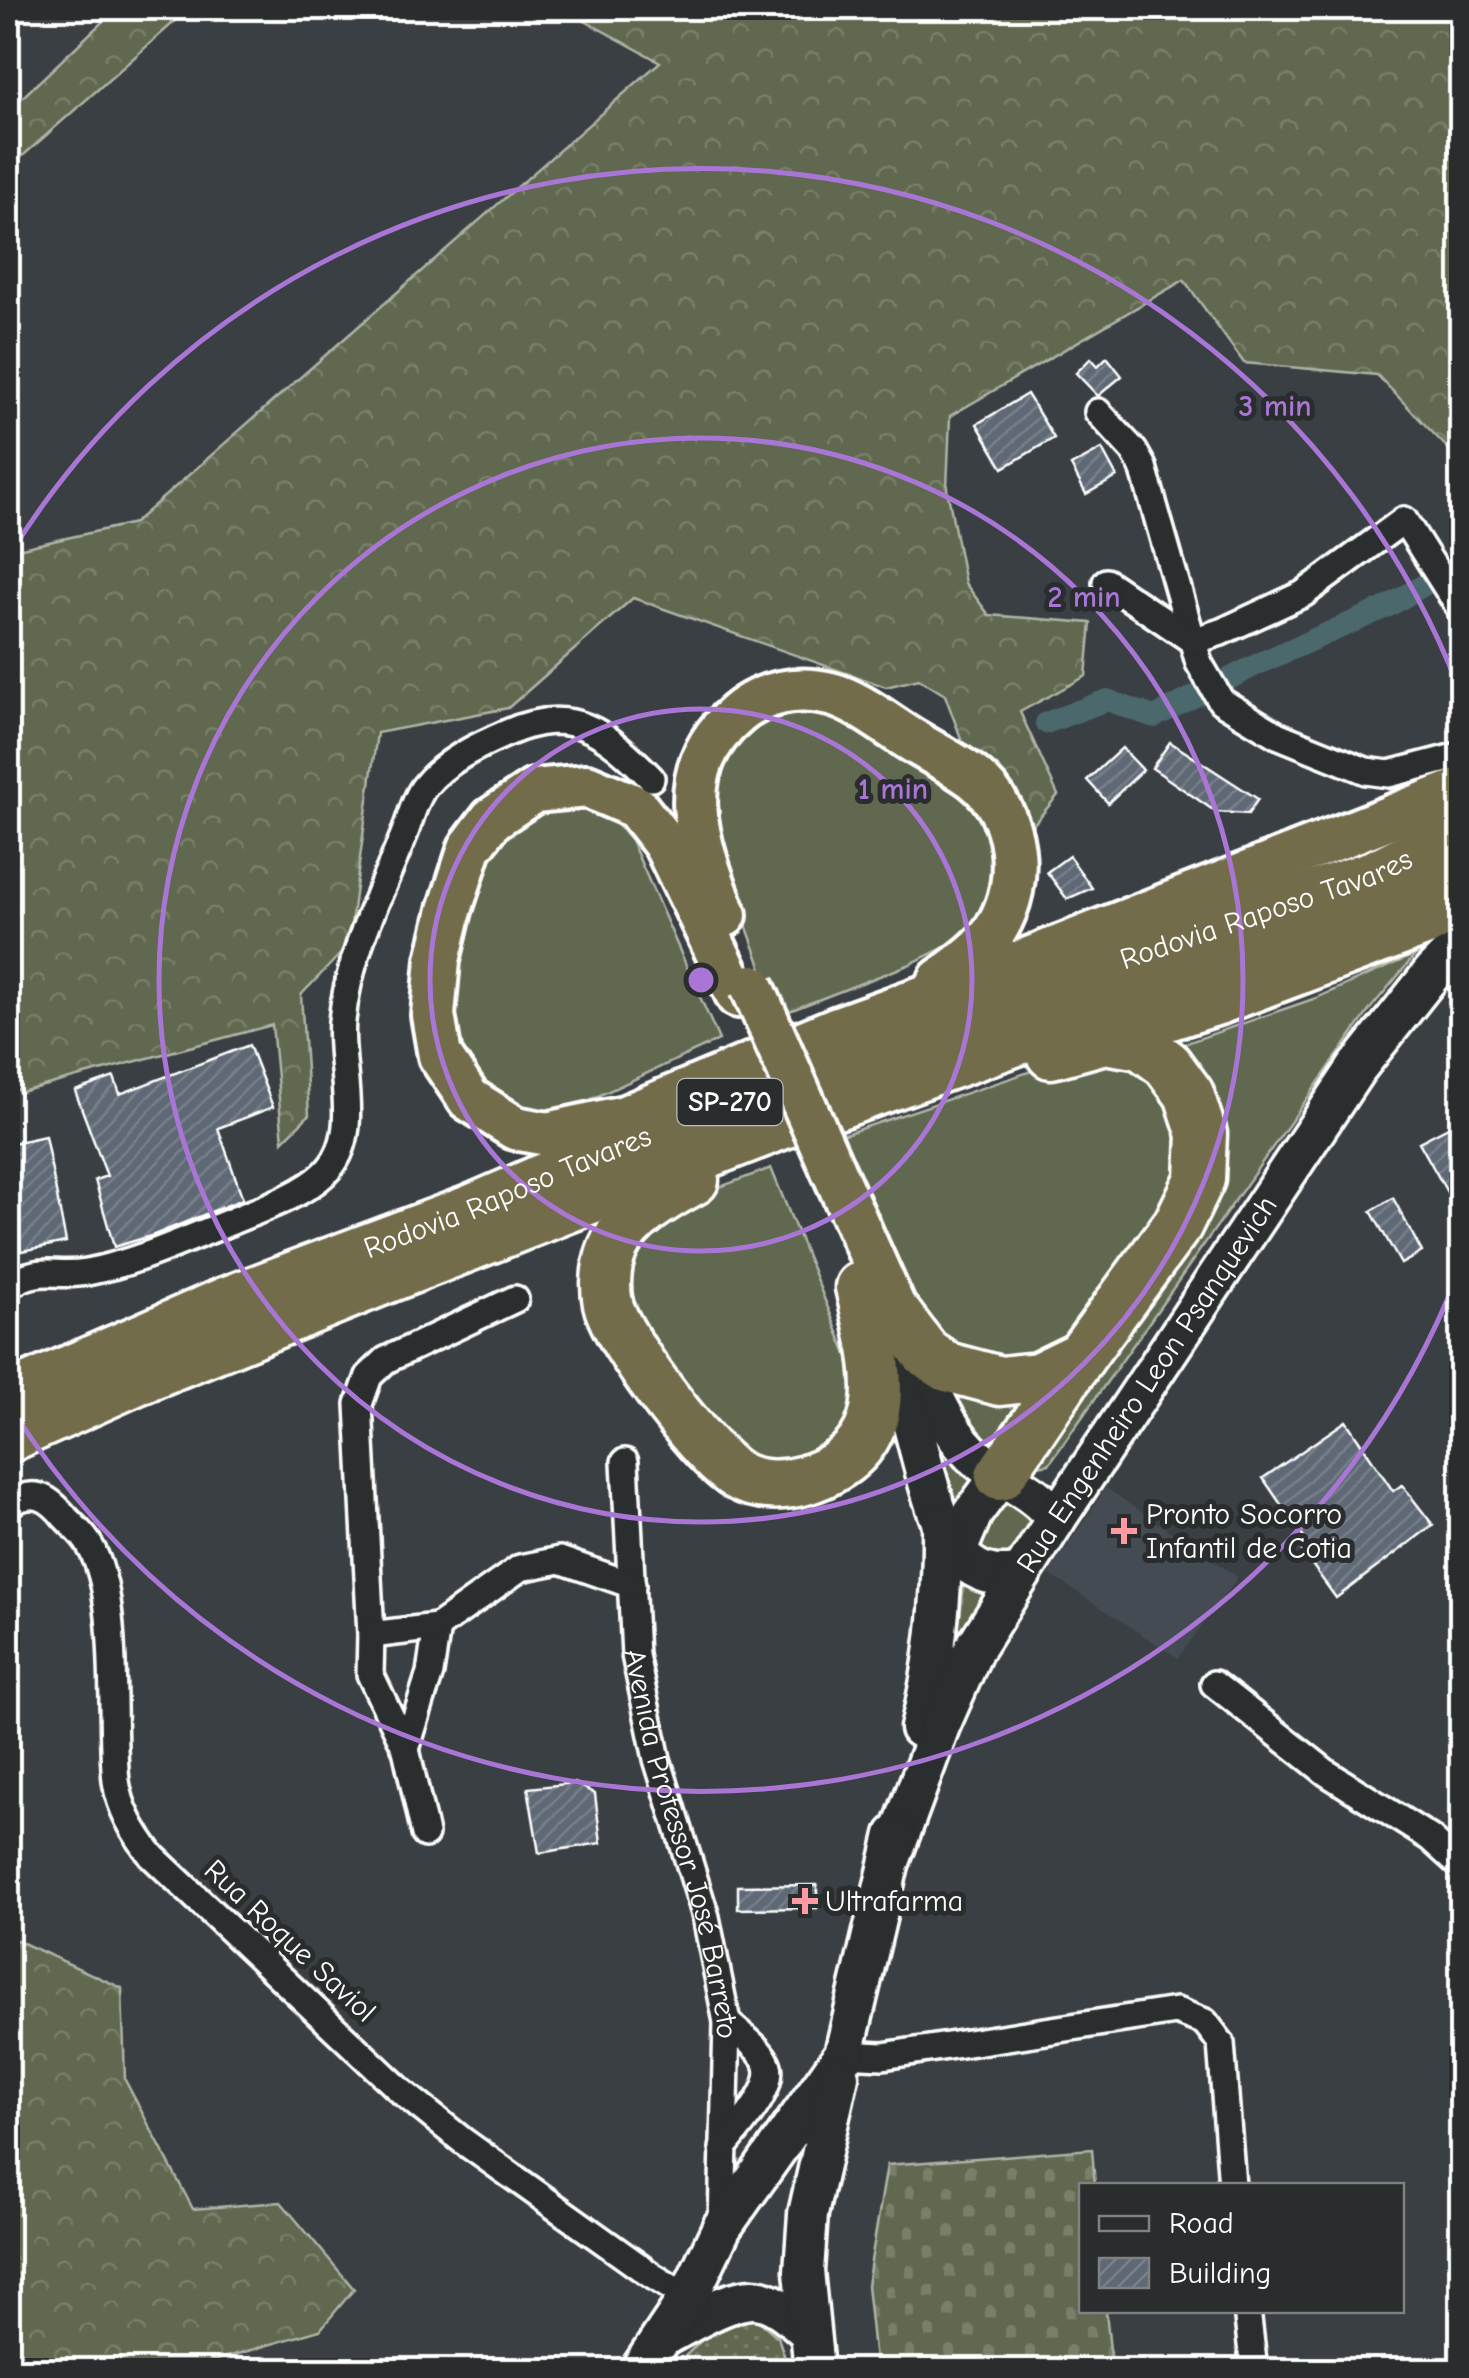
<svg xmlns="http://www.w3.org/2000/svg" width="1469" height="2378" font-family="'Comic Neue',sans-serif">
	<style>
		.built { fill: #454c53 }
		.grass { fill: #61684f; stroke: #b0b4a7; stroke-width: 2.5 }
		.forest { fill: url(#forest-crowns); stroke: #b0b4a7; stroke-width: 2.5 }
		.cemetery { fill: url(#cemetery-stones); stroke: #b0b4a7; stroke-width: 2.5 }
		.park { fill: url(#park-dots); stroke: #b0b4a7; stroke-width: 2.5 }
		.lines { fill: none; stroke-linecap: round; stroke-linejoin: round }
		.canal { stroke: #4b686d; stroke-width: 22 }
		.building { fill: url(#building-hatch); stroke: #fff; stroke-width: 2.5 }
		.minor-casing { stroke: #fff; stroke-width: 32 }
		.secondary-casing { stroke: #fff; stroke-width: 45 }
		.trunk-casing { stroke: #fff; stroke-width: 50 }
		.motorway-casing { stroke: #fff; stroke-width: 55 }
		.minor { stroke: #2a2d2e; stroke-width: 25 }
		.secondary { stroke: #2a2d2e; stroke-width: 38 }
		.trunk { stroke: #726c4b; stroke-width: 42 }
		.motorway { stroke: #726c4b; stroke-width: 48 }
		.trunk-bridge-casing { stroke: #fff; stroke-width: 50; stroke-linecap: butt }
		.trunk-bridge { stroke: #726c4b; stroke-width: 42 }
		.ring { fill: none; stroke: #a976d5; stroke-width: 5 }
		.poi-dot { fill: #ff9aa2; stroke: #2a2d2e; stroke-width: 4 }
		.labels { text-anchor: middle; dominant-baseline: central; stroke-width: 10; stroke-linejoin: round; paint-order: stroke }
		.shield { fill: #2a2d2e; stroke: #bfc0c0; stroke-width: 2.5 }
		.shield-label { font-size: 28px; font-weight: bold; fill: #fff }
		.street-label { font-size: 30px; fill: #fff; stroke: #2a2d2e }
		.poi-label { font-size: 30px; fill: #fff; stroke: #2a2d2e; text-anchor: start }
		.centre { fill: #a976d5; stroke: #2a2d2e; stroke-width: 5 }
		.ring-label { font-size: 30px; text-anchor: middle; font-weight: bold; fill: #a976d5; stroke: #2a2d2e; stroke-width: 10; stroke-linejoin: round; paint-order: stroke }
	</style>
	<defs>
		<pattern id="forest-crowns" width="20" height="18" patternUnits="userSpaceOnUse" patternTransform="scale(2.5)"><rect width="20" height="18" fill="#61684f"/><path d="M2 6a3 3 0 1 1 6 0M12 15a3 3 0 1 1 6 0" fill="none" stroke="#797f69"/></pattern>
		<pattern id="cemetery-stones" width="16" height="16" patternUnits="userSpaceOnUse" patternTransform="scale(2.5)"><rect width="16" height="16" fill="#61684f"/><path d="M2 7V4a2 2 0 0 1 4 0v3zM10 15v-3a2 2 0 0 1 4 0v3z" fill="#797f69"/></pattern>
		<pattern id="park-dots" width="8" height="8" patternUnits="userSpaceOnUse" patternTransform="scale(2.5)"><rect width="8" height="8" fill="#61684f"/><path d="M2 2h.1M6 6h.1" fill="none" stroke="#797f69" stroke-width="1.8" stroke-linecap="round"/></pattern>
		<pattern id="building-hatch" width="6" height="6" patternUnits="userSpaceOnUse" patternTransform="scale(2.5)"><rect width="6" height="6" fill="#5f6976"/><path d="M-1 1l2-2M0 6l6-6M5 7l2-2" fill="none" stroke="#77808b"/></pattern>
	</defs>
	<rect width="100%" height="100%" fill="#3a3f44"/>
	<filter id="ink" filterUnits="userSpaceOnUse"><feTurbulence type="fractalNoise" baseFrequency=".01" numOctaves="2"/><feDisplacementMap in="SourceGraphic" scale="20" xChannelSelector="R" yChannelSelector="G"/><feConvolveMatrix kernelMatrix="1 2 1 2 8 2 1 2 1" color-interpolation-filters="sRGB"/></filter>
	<g filter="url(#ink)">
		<path class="built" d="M1106,1488L1238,1577L1178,1658L1049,1574Z"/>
		<g class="grass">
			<path d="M797,702L836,717L965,800L984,824L995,859L983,907L965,937L908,965L779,1015L699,796L716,741Z"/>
			<path d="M578,805L607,814L631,840L719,1040L553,1117L509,1111L485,1095L442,1026L474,866L527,808Z"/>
			<path d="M1416,954L1371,1008L1049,1464L1020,1469L1202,1213L1169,1049L1316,998Z"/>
			<path d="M1109,1045L1142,1060L1186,1127L1180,1177L1164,1211L1069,1341L1028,1356L986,1360L928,1338L833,1138Z"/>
			<path d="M771,1168L848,1357L853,1410L831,1449L799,1465L745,1462L620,1312L625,1251L698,1195Z"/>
			<path d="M868,1292L982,1474L950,1518Z"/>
			<path d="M950,1378L1052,1381L999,1458L961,1426Z"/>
			<path d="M1020,1499L1042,1517L1006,1560H991L979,1544L996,1505Z"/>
			<path d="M966,1571L990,1592L955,1651Z"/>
		</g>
		<g class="forest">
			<path d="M117,8H190L8,169V111Z"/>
			<path d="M561,8H1461V462L1377,375L1244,363L1184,280L950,416L947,489L965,583L989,615L1091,623L1086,676L1020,712L1058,795L1023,837L996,789L962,741L945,695L919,679L886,687L633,598L508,708L377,733L348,946L301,995L309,1115L283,1141L272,1025L21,1092L8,1086V551L134,523L660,62Z"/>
			<path d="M12,1938L122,1988L125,2080L193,2209L281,2202L354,2289L320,2330L182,2370H8V1939Z"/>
		</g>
		<path class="cemetery" d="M1092,2149L1095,2185L1082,2186V2310L1106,2311L1112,2370H876L867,2285L887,2165Z"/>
		<path class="park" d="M751,2314L778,2337L789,2370H671L723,2319Z"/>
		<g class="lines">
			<path class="canal" d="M1046,723L1107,700L1154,717L1260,663L1389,606L1462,562"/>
		</g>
		<g class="building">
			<path d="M1107,357L1122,376L1098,396L1076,373L1091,358L1098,366Z"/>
			<path d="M1027,394L1054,438L1003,468L977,424Z"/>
			<path d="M1102,449L1117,477L1086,494L1071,466Z"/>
			<path d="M1170,742L1258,799L1248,814L1216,812L1152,768Z"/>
			<path d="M1122,748L1143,770L1108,803L1087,780Z"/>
			<path d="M1069,856L1092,888L1067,899L1047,872Z"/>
			<path d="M249,1045L273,1107L218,1128L243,1199L154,1235L114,1247L95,1180L107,1176L75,1091L114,1077L120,1094Z"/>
			<path d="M1462,1120V1219L1419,1142Z"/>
			<path d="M45,1136L66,1242L8,1254V1144Z"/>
			<path d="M1393,1198L1422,1252L1401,1264L1371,1211Z"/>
			<path d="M1346,1421L1393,1491L1402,1485L1433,1525L1336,1598L1300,1548L1310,1547L1263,1478Z"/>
			<path d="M575,1783L595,1794L601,1843L539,1853L528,1788Z"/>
			<path d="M817,1885V1908L738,1909V1886Z"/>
		</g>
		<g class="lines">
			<g class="minor-casing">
				<g id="minor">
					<path d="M1098,412L1134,451L1143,467L1199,663L1221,701L1277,735L1366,771L1389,774L1462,755"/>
					<path d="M1106,582L1193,641L1221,632L1303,594L1404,520L1462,612"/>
					<path d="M8,1286C41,1264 54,1278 87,1272C138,1262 182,1241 230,1222C258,1210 301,1196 324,1174C365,1136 337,1069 342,1021C348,956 380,894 404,835C410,820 415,798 425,786C445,761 479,745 507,733C572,704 606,732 651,778"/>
					<path id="s1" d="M625,1462L635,1655L657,1759L706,1917L727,2022L722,2224"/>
					<path d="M8,1504C33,1489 47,1495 65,1517C73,1526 85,1535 90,1546C121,1598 109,1718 116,1781C120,1810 135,1834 152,1856L402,2092L463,2141L651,2275L688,2298"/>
					<path d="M371,1635L359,1404L369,1376L386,1360L515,1299"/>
					<path d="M1214,1684L1327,1773L1430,1838L1462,1867"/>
					<path d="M406,1749L430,1673L437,1627"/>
					<path d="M425,1834L406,1749L370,1674L371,1635L437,1627L520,1568L560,1560L632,1585"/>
					<path d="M844,2054L883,2056L1176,2011L1205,2022L1221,2043L1232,2186"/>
					<path d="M723,2148C737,2129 780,2085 766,2061C758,2046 739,2034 727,2022"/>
					<path d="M1247,2310L1254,2370"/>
				</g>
			</g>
			<g class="secondary-casing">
				<g id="secondary">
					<path d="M910,1341C926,1377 941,1423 970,1452C998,1480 1032,1486 1056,1519"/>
					<path d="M883,1345C891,1367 901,1389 909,1412C922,1453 935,1537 969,1564C986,1577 1001,1576 1021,1574"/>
					<path d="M951,1565L973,1513L1000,1476"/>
					<path d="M920,1728C937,1659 943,1593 942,1522"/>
					<path id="s2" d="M891,1859L940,1726L974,1649L1056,1519L1356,1069L1433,972L1462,943"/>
					<path d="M663,2337C687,2325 735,2293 761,2300C779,2304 794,2319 808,2331"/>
					<path d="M640,2370L688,2298L722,2227L844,2054L896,1835"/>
					<path d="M814,2370L804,2271L808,2214L839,2076"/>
				</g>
			</g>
			<g class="trunk-casing">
				<g id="trunk">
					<path d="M725,915C698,844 669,771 737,714C763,692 797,686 830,694C859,701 889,727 915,742C934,754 956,764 974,778C1019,814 1025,881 996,929C984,949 959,966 940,980"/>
					<path d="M738,996L665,844L636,807L587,786L534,791L492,819L470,848L450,910L438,960L433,1015L440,1056L469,1099L515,1128L547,1134L625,1117L838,1028L1016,964L1462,789"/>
					<path d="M1105,1039L1218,1003L1427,924L1462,905"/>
					<path d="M832,1168L898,1316"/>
				</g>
			</g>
			<g class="motorway-casing">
				<g id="motorway">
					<path d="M694,1180C666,1195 627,1217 613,1248C605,1267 603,1296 612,1315C628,1353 704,1456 738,1476C758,1487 785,1486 805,1480C905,1448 877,1365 860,1287"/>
					<path d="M898,1316L926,1353L947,1367L1000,1381L1038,1377L1081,1356L1178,1224L1200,1179L1202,1134L1189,1094L1167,1064L1141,1045L1105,1039L1051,1054"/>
					<path id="s3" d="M8,1397L225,1302L470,1210L590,1158L903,1034L1376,874L1462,830"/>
					<path d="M8,1438L137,1380L388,1278L786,1123L1314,935L1414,896L1462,872"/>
					<path d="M1000,1476L1081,1356"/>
				</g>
			</g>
			<use href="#minor" class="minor"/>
			<use href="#secondary" class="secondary"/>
			<use href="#trunk" class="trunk"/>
			<use href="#motorway" class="motorway"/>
			<g class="trunk-bridge-casing">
				<path id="trunk-bridge" d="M752,986L832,1168"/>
			</g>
			<use href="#trunk-bridge" class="trunk-bridge"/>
		</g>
	</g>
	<g class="ring">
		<circle cx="701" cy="980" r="271"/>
		<circle cx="701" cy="980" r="542"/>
		<path d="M1459 1271A812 812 0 0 1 9 1404M9 556A812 812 0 0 1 1459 689"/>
	</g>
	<g class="poi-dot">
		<path d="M1119 1516h10v10h10v10h-10v10h-10v-10h-10v-10h10z"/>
		<path d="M800 1886h10v10h10v10h-10v10h-10v-10h-10v-10h10z"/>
	</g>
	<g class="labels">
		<rect class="shield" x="677.5" y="1079" width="105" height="46" rx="8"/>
		<g class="shield-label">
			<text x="730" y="1102">SP-270</text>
		</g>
		<g class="street-label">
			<text stroke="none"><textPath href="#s3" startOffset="1350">Rodovia Raposo Tavares</textPath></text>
			<text stroke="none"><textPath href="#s3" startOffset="540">Rodovia Raposo Tavares</textPath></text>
			<text stroke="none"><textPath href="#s2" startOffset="542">Rua Engenheiro Leon Psanquevich</textPath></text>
			<text stroke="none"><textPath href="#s1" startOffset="388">Avenida Professor José Barreto</textPath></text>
			<text transform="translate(290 1941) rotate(43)">Rua Roque Saviol</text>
		</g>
		<g class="poi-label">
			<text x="1146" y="1514">Pronto Socorro<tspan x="1146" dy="34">Infantil de Cotia</tspan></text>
			<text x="825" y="1901">Ultrafarma</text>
		</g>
	</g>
	<circle cx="701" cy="980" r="15" class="centre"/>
	<g class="ring-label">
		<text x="1275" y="416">3 min</text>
		<text x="1084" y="607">2 min</text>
		<text x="893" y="799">1 min</text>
	</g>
	<rect width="1469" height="2378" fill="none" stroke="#2a2d2e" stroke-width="40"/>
	<rect x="20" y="20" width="1429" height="2338" fill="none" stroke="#fff" stroke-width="4" filter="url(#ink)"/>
	<rect x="1079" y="2183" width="325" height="130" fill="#2a2d2e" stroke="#7f8182" stroke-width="2.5"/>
	<rect x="1099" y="2216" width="50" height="15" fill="#2a2d2e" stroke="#7f8182" stroke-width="2.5"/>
	<text x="1169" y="2233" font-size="30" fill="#ffffff">Road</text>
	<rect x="1099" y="2258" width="50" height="30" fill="url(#building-hatch)" stroke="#7f8182" stroke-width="2.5"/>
	<text x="1169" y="2283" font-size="30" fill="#ffffff">Building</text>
</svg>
